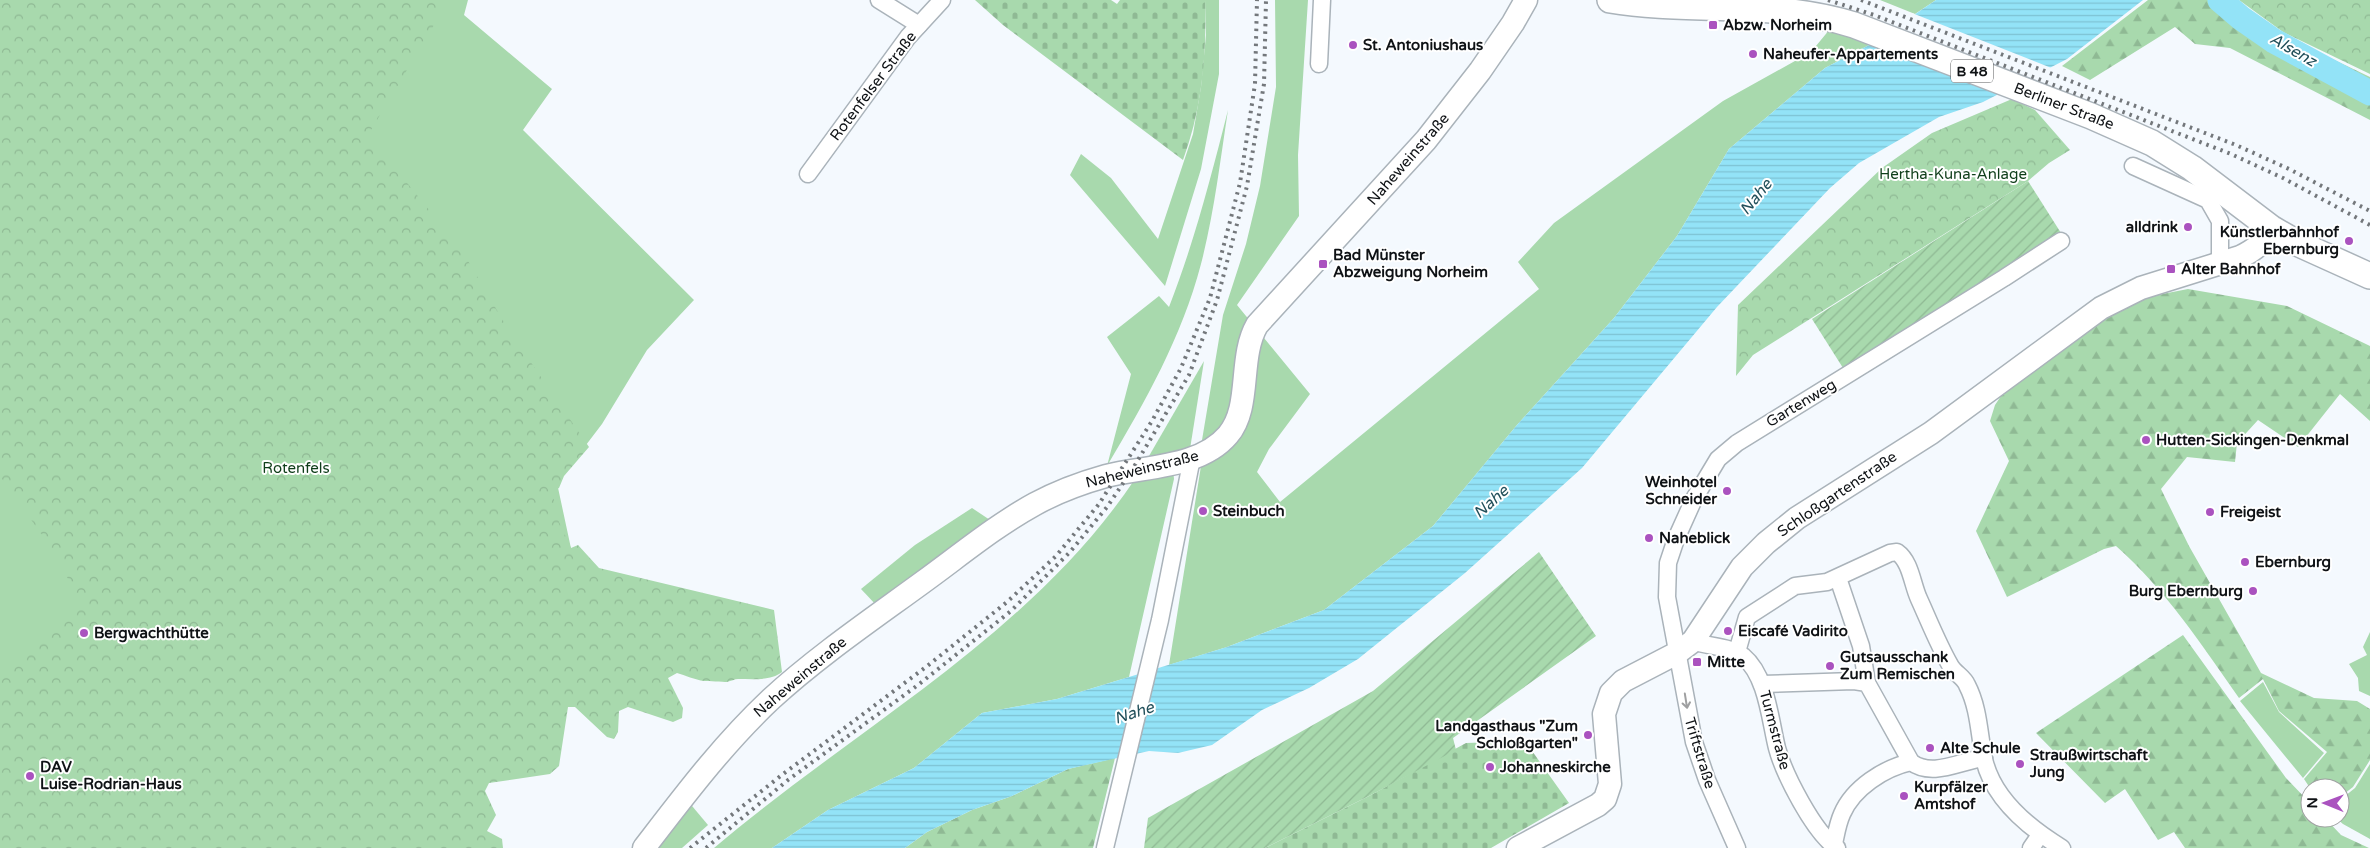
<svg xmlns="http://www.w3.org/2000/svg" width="2370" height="848" font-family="'Varela Round',sans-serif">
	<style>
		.grass { fill: #a8d9ad }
		.forest { fill: url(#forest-firs) }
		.cemetery { fill: url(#cemetery-stones) }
		.park { fill: url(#park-crowns) }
		.garden { fill: url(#garden-furrows) }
		.water { fill: url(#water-rules) }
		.pier { fill: #f4f9fe }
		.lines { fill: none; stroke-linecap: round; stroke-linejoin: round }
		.river { stroke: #93e3f7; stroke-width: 25 }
		.minor-casing { stroke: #aab3ba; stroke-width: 19 }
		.secondary-casing { stroke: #aab3ba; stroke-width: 25 }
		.primary-casing { stroke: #aab3ba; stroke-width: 28 }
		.minor { stroke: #fff; stroke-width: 16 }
		.secondary { stroke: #fff; stroke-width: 22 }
		.primary { stroke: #fff; stroke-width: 25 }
		.rail { stroke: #73777b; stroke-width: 4; stroke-dasharray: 2.5 5; stroke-linecap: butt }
		.oneway { stroke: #9fa0a1 }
		.poi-dot { fill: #aa52bf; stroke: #fff; stroke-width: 2 }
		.labels { text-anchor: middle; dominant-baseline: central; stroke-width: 4; stroke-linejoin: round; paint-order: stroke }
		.shield { fill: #fff; stroke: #57595b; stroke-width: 1 }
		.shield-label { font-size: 14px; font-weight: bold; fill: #0f1215 }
		.poi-label { font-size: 15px; font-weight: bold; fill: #0f1215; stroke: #fff; text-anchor: start }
		.street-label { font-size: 15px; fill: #0f1215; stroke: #fff }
		.park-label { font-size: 15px; fill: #0f3e1a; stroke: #fff }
		.water-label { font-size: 16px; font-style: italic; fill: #22505b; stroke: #fff }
	</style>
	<defs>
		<pattern id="forest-firs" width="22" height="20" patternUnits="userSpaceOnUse" patternTransform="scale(1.25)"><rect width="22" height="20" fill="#a8d9ad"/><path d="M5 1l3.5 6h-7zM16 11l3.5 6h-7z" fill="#8fb994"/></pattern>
		<pattern id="cemetery-stones" width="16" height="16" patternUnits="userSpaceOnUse" patternTransform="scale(1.25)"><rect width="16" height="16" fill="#a8d9ad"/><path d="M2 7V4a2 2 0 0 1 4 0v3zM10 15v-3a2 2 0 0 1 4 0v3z" fill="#8fb994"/></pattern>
		<pattern id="park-crowns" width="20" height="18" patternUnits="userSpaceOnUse" patternTransform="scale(1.25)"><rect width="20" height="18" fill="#a8d9ad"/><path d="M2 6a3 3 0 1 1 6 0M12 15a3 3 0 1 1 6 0" fill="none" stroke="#8fb994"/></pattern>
		<pattern id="garden-furrows" width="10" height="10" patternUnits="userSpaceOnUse" patternTransform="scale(1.25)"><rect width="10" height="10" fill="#a8d9ad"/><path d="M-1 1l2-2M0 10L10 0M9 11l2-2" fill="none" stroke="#8fb994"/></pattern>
		<pattern id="water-rules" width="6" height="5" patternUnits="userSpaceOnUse" patternTransform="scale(1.25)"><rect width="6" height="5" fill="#93e3f7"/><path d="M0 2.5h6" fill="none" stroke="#7ec2d3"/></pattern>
	</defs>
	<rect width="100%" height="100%" fill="#f4f9fe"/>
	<g class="grass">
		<path d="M0,0H468L464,15L552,89L523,130L694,300L647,350L602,424L557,483L575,567L0,848Z"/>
		<path d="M1205,0H1219V74L1201,169L1165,286L1070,175L1081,154L1111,178L1158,239L1193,134L1201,87L1206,35Z"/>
		<path d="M1275,0H1308L1298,155L1299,216L1237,305L1310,394L1269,449L1257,472L1280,502L1539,289L1518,262L1554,223L1723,101L1811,52L1830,29L1871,44L1825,68L1729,149L1677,236L1614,318L1517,425L1433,526L1324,610L1227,647L1169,665L1201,466V446L1223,315L1246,244L1260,186L1276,87Z"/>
		<path d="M1880,0H1936L1915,14Z"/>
		<path d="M1228,110C1220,162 1214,214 1201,264C1182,337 1145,402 1107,466L1131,374L1107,337L1159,296L1169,307C1194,243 1211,177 1228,110Z"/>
		<path d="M1204,361L1190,449L1149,456Z"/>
		<path d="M1173,470L1174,479L1129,677L1057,699L982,713L914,768L828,810L772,848H714C856,727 1029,637 1135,479Z"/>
		<path d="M972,508L993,522L878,607L861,589L915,545Z"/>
		<path d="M2370,632V696L2359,691L2358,678L2349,664L2367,655L2363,647Z"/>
		<path d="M2263,682L2279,712L2324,753L2303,778L2240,701Z"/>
		<path d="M2370,764V839L2343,824L2336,818H2340V800L2355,788Z"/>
		<path d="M687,800L708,825L682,848H652Z"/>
	</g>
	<g class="forest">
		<path d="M2148,0H2234L2280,34L2370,77V120L2230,48L2195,44L2175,27L2090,80L2062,66Z"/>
		<path d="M2188,289L2287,306L2370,346V421L2340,394L2298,447L2258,420L2237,443L2235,462L2187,457L2161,489L2189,546L2261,673L2314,698L2357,701L2370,709V760L2353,787L2340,797V788H2310L2304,779L2327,752L2279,711L2263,679L2239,698C2202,645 2165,589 2116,546L2104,549L2007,597L1976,531L2009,461L1990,421L1995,405L2001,396L2094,324L2142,298Z"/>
		<path d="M2183,635L2286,778L2310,803V818H2325L2341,835L2369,848H2185L2174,832L2158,840L2125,789L2105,803L2036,733Z"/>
		<path d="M1115,758L1093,848H905L927,832L972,810L1012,796L1068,769Z"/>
	</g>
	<g class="cemetery">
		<path d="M975,0H1111L1117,4L1120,0H1205C1207,54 1202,109 1183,160L1003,25Z"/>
		<path d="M1525,741L1569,803L1491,848H1265L1369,796L1466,743Z"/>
	</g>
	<g class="park">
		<path d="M0,0H449L368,135L461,249L508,329L589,447L564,476L559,488L552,491L559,522L571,548L578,545L599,568L774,610L782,672C771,681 753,679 738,679C735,679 731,681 727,682C723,682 708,681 704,681C695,680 685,675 677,673L668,678L683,708L682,718L673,722L628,707L619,711L618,732L614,739L607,737L575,707H568L559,766L550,774L489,783L485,791L496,815L487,831L502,839L503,848H0V672L81,602L49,545L0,476Z"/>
		<path d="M2239,0H2370V74L2283,32Z"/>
		<path d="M2012,99L2035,110L2070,150L2049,163L2028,181L1753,355L1736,376L1738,305L1882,168L1932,133Z"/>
	</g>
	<g class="garden">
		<path d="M2028,181L2061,233L1843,368L1812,319Z"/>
		<path d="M1539,552L1596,636L1453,738L1456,750L1369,796L1265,848H1144L1148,818L1373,691Z"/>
	</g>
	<path class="water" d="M1936,0H2143L2067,59L1983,102L1939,117L1859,163L1830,188L1717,307L1582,468L1465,573L1358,659L1309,688L1262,710L1212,745L1178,753L1149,751L1068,769L1012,796L972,810L927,832L905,848H772L828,810L914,768L982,713L1057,699L1227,647L1324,610L1433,526L1517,425L1614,318L1677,236L1729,149L1825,68L1871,44Z"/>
	<path class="pier" d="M1912,13L2054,69L2003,95L1868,43Z"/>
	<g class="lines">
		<path class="river" d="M2220,0L2241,18L2274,41L2370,93"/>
		<g class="minor-casing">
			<g id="minor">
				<path d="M879,0L919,25"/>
				<path d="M1319,64L1322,0"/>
				<path d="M2133,166L2208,200L2220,221V264"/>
				<path d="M808,174L908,37L942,0"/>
				<path d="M1838,578L1861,646L1867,683"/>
				<path d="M1693,641C1708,647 1730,646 1743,656C1767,676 1770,720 1777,748C1784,774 1814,833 1837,848"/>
				<path d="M1737,652L1747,617L1795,586L1827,582L1890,553L1897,552C1911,562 1912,584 1919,599C1929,621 1938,644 1950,665C1954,673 1964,677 1967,685C1979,708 1979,734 1984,759C1993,799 2029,828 2062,848"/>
				<path d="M1762,684L1854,681L1867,683L1911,762C1932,778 1960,761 1984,758"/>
				<path d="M1105,848L1160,620L1192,458"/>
				<path d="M1737,848L1707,780L1694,742L1667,597L1668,563L1676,539L1694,499L1718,459L1737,443L2004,278L2061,241"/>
				<path d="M1833,848C1836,836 1837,825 1842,814C1853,788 1884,768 1911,762"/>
				<path d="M2031,848L2040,835"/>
			</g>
		</g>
		<g class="secondary-casing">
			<g id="secondary">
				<path d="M644,848C684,796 723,744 771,699C818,656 871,620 923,582C959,556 995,526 1035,504C1057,492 1081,483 1106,476C1145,466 1200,468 1228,435C1252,407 1238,358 1257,325L1426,140L1480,71L1513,23L1526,0"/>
				<path d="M1518,848L1598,805L1605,799L1610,784L1604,714L1611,693L1623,681L1677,653L1693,641L1742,567L1766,543L1797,518L1931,433L2101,308L2141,288L2240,257C2255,250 2263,243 2271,228"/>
			</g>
		</g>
		<g class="primary-casing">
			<path id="primary" d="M1610,0C1690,13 1776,0 1854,25L2091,116L2152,143L2192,168L2271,228L2297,243L2370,276"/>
		</g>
		<use href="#minor" class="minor"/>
		<use href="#secondary" class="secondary"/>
		<use href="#primary" class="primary"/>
		<g class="rail">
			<path d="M1828,0L1874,15L2231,154L2283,178L2370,225"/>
			<path d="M1861,0L2236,145L2289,169L2370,211"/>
			<path d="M690,848L783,774L926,667L1007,602L1056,556L1099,504L1152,421L1181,368L1210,298L1240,183L1255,84L1257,0"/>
			<path d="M706,848L788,780L918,685L1011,611L1070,552L1107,507L1132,470L1189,375L1217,300L1247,186L1264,84L1266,0"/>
		</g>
	</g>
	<defs><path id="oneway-shaft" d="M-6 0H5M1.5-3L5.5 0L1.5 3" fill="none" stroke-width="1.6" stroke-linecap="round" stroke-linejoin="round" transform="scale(1.25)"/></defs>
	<use class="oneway" href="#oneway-shaft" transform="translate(1686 701) rotate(81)"/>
	<g class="poi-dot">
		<rect x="1708" y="20" width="10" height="10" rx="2.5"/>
		<circle cx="1353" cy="45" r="5"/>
		<circle cx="1753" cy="54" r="5"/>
		<circle cx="2188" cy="227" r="5"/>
		<circle cx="2349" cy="241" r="5"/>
		<rect x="1318" y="259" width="10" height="10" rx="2.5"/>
		<rect x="2166" y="264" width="10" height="10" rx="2.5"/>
		<circle cx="2146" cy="440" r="5"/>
		<circle cx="1727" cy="491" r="5"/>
		<circle cx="1203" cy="511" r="5"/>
		<circle cx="2210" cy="512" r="5"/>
		<circle cx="1649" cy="538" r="5"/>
		<circle cx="2245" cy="562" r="5"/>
		<circle cx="2253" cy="591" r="5"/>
		<circle cx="1728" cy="631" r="5"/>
		<circle cx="84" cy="633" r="5"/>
		<rect x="1692" y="657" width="10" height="10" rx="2.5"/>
		<circle cx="1830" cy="666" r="5"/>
		<circle cx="1588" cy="735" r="5"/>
		<circle cx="1930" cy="748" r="5"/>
		<circle cx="2020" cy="764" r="5"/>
		<circle cx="1490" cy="767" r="5"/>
		<circle cx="30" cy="776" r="5"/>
		<circle cx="1904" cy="796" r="5"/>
	</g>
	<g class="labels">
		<rect class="shield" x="1951" y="59.5" width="42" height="23" rx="4"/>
		<g class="shield-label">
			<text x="1972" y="71">B 48</text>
		</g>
		<g class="poi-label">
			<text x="1723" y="25">Abzw. Norheim</text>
			<text x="1363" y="45">St. Antoniushaus</text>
			<text x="1763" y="54">Naheufer-Appartements</text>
			<text x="2178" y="227" text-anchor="end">alldrink</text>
			<text x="2339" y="232" text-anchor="end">Künstlerbahnhof<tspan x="2339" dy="17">Ebernburg</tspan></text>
			<text x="1333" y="255">Bad Münster<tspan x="1333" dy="17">Abzweigung Norheim</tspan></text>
			<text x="2181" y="269">Alter Bahnhof</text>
			<text x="2156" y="440">Hutten-Sickingen-Denkmal</text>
			<text x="1717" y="482" text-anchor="end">Weinhotel<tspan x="1717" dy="17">Schneider</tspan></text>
			<text x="1213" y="511">Steinbuch</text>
			<text x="2220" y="512">Freigeist</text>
			<text x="1659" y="538">Naheblick</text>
			<text x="2255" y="562">Ebernburg</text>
			<text x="2243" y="591" text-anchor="end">Burg Ebernburg</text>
			<text x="1738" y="631">Eiscafé Vadirito</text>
			<text x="94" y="633">Bergwachthütte</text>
			<text x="1840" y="657">Gutsausschank<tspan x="1840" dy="17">Zum Remischen</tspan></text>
			<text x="1707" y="662">Mitte</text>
			<text x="1578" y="726" text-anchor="end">Landgasthaus "Zum<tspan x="1578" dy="17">Schloßgarten"</tspan></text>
			<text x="1940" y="748">Alte Schule</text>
			<text x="2030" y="755">Straußwirtschaft<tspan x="2030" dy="17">Jung</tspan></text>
			<text x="40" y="767">DAV<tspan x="40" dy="17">Luise-Rodrian-Haus</tspan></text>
			<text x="1500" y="767">Johanneskirche</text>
			<text x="1914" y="787">Kurpfälzer<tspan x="1914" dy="17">Amtshof</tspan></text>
		</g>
		<g class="street-label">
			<text transform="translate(873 86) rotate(-53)">Rotenfelser Straße</text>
			<text transform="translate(2064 106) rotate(21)">Berliner Straße</text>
			<text transform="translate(1408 159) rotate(-49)">Naheweinstraße</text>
			<text transform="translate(1801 403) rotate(-31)">Gartenweg</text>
			<text transform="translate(1142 469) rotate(-14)">Naheweinstraße</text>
			<text transform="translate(1837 494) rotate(-34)">Schloßgartenstraße</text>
			<text transform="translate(800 677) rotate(-40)">Naheweinstraße</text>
			<text transform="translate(1775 730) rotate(75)">Turmstraße</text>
			<text transform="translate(1700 753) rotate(73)">Triftstraße</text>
		</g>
		<g class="park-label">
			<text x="1953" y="174">Hertha-Kuna-Anlage</text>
			<text x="296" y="468">Rotenfels</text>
		</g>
		<g class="water-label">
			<text transform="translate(2293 50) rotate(30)">Alsenz</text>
			<text transform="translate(1756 197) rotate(-51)">Nahe</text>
			<text transform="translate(1491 502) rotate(-42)">Nahe</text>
			<text transform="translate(1134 713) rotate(-18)">Nahe</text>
		</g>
	</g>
	<g transform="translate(2325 803) rotate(271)"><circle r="24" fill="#ffffff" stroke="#9fa0a1"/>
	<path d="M0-4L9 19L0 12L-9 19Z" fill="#aa52bf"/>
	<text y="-8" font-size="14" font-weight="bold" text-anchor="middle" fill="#0f1215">N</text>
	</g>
</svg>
